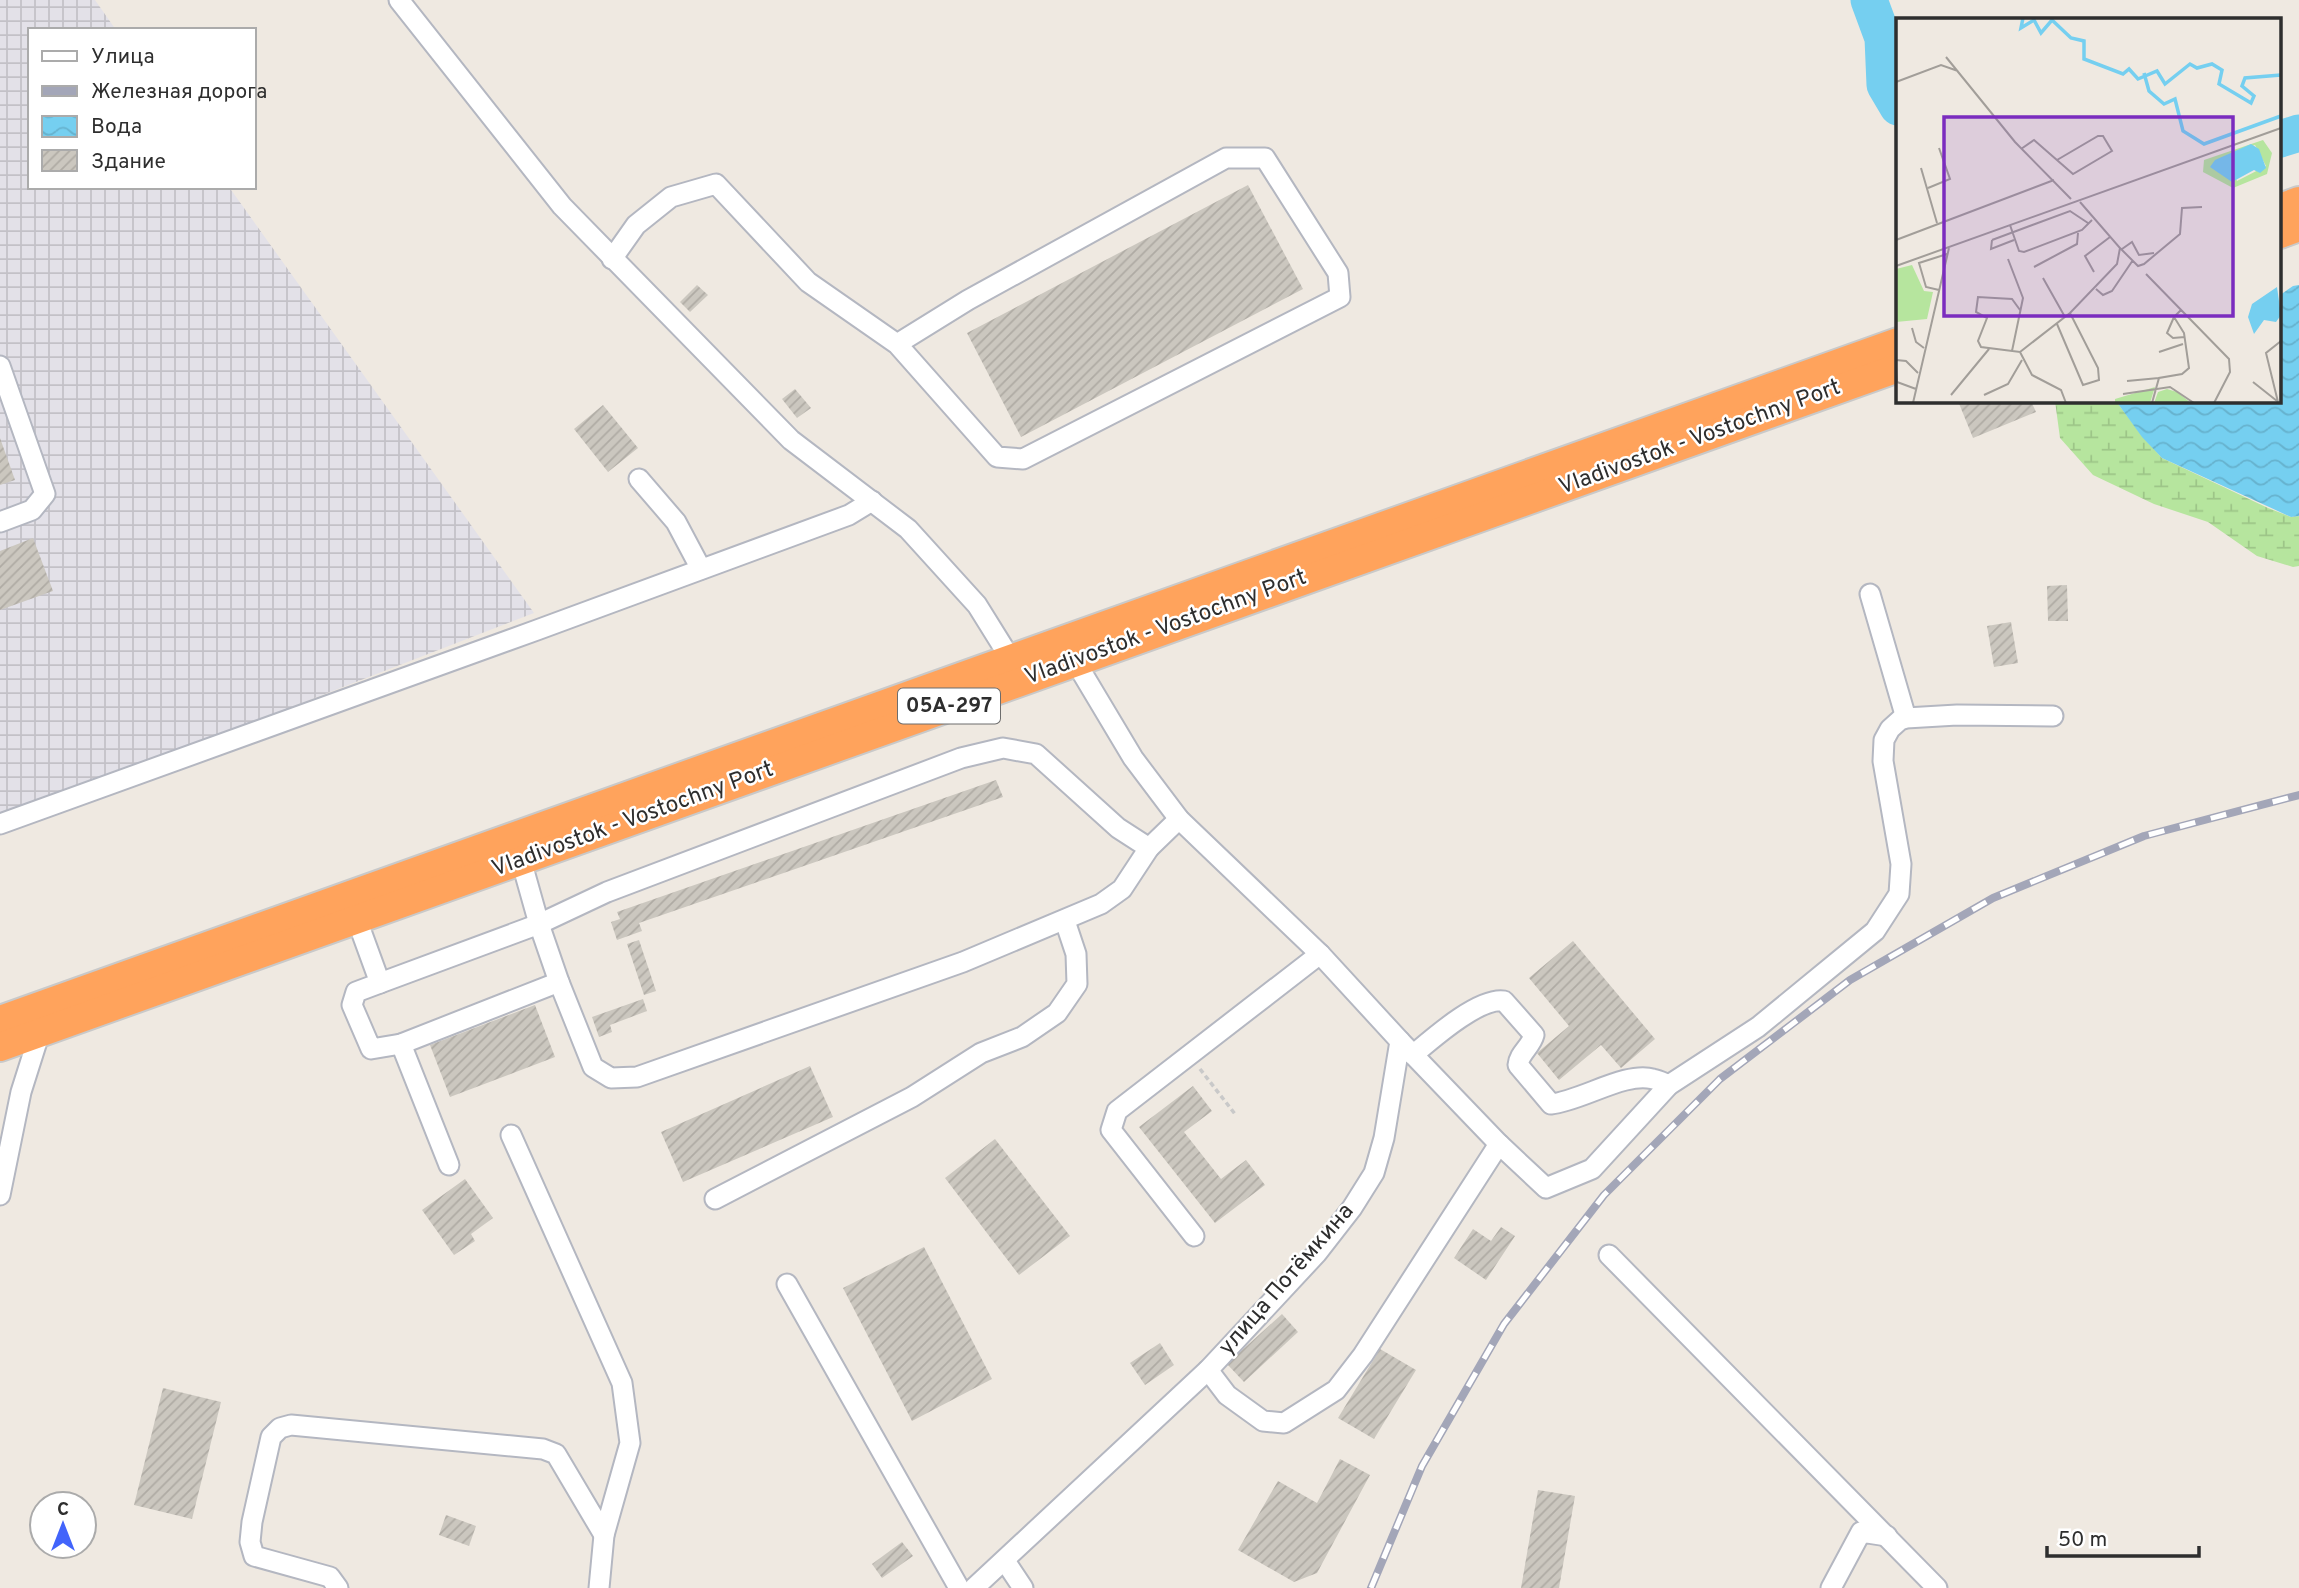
<svg xmlns="http://www.w3.org/2000/svg" width="2299" height="1588" font-family="Overpass,sans-serif">
	<style>
		.industrial { fill: url(#industrial-grid) }
		.wetland { fill: url(#wetland-marsh) }
		.water { fill: url(#water-waves) }
		.lines { fill: none; stroke-linecap: round; stroke-linejoin: round }
		.river { stroke: #75cff0; stroke-width: 37 }
		.building { fill: url(#building-hatch) }
		.minor-casing { stroke: #b4b7c1; stroke-width: 23 }
		.highway-casing { stroke: #c9c9c9; stroke-width: 32 }
		.path { stroke: #c9c9c9; stroke-width: 3.5; stroke-dasharray: 5 3.5; stroke-linecap: butt }
		.minor { stroke: #fff; stroke-width: 19 }
		.highway { stroke: #ffa35c; stroke-width: 28 }
		.rail-casing { stroke: #a3a6b8; stroke-width: 8 }
		.rail { stroke: #fff; stroke-width: 5; stroke-dasharray: 16; stroke-linecap: butt }
		.labels { text-anchor: middle; dominant-baseline: central; stroke-width: 5; stroke-linejoin: round; paint-order: stroke }
		.shield { fill: #fff; stroke: #6d6d6d; stroke-width: 2 }
		.shield-label { font-size: 21px; font-weight: bold; fill: #2e2e2e }
		.street-label { font-size: 23px; fill: #2e2e2e; stroke: #fff }
		.inset-river { fill: none; stroke: #75cff0; stroke-width: 3.5 }
		.inset-road { fill: none; stroke: #a29e99; stroke-width: 2 }
		.view { fill: #7b2cbf; fill-opacity: 0.15; stroke: #7b2cbf; stroke-width: 3.5 }
		.inset-edge { fill: none; stroke: #2e2e2e; stroke-width: 3.5 }
	</style>
	<defs>
		<pattern id="industrial-grid" width="8" height="8" patternUnits="userSpaceOnUse" patternTransform="scale(1.75)"><rect width="8" height="8" fill="#e3e1e8"/><path d="M0 4h8M4 0v8" fill="none" stroke="#c3c1c7"/></pattern>
		<pattern id="wetland-marsh" width="20" height="14" patternUnits="userSpaceOnUse" patternTransform="scale(1.75)"><rect width="20" height="14" fill="#b6e59e"/><path d="M1 5h8M5 5V1M11 12h8M15 12V8" fill="none" stroke="#9dc588"/></pattern>
		<pattern id="water-waves" width="16" height="10" patternUnits="userSpaceOnUse" patternTransform="scale(1.75)"><rect width="16" height="10" fill="#75cff0"/><path d="M0 5q4-4 8 0t8 0" fill="none" stroke="#66b2ce"/></pattern>
		<pattern id="building-hatch" width="6" height="6" patternUnits="userSpaceOnUse" patternTransform="scale(1.75)"><rect width="6" height="6" fill="#cbc7bf"/><path d="M-1 1l2-2M0 6l6-6M5 7l2-2" fill="none" stroke="#afaba4"/></pattern>
	</defs>
	<rect width="100%" height="100%" fill="#efe9e1"/>
	<path class="industrial" d="M0,0H95L116,30H30V187H229L534,613L0,820Z"/>
	<path class="wetland" d="M2055,401H2116L2142,436L2162,458L2268,508L2291,517L2299,516V566L2293,567L2257,556L2208,522L2154,504L2093,475L2060,438Z"/>
	<path class="water" d="M2299,285V516L2291,517L2162,458L2142,437L2116,401H2280V295L2293,286Z"/>
	<g class="lines">
		<g class="river">
			<path d="M1869,0L1883,38L1885,85L1898,107"/>
			<path d="M2280,139L2299,133"/>
		</g>
	</g>
	<g class="building">
		<path d="M1248,185L1303,289L1021,437L967,333Z"/>
		<path d="M697,285L708,295L690,312L680,302Z"/>
		<path d="M795,389L811,408L797,418L782,399Z"/>
		<path d="M1958,401H2031L2036,412L1973,438Z"/>
		<path d="M603,405L638,448L608,472L574,429Z"/>
		<path d="M0,438L15,480L0,485Z"/>
		<path d="M33,538L53,591L0,610V551Z"/>
		<path d="M2067,585L2068,621H2048L2047,586Z"/>
		<path d="M2011,622L2018,663L1994,667L1987,626Z"/>
		<path d="M996,780L1003,797L639,923L642,931L617,940L611,922L620,919L617,912Z"/>
		<path d="M639,940L656,991L644,995L627,944Z"/>
		<path d="M1573,941L1655,1039L1621,1068L1601,1045L1559,1080L1537,1053L1569,1026L1529,978Z"/>
		<path d="M643,999L647,1011L610,1025L612,1032L599,1037L592,1017Z"/>
		<path d="M535,1005L555,1057L450,1097L430,1045Z"/>
		<path d="M810,1066L833,1117L683,1182L661,1132Z"/>
		<path d="M1193,1086L1212,1111L1184,1132L1221,1179L1246,1160L1265,1185L1215,1223L1139,1127Z"/>
		<path d="M995,1139L1070,1236L1019,1275L945,1178Z"/>
		<path d="M465,1179L493,1218L471,1234L475,1241L454,1255L422,1210Z"/>
		<path d="M1501,1227L1515,1236L1486,1280L1454,1258L1473,1229L1491,1241Z"/>
		<path d="M924,1247L992,1379L912,1421L843,1288Z"/>
		<path d="M1282,1314L1298,1332L1244,1382L1227,1364Z"/>
		<path d="M1160,1343L1174,1365L1145,1385L1130,1363Z"/>
		<path d="M1380,1349L1416,1370L1374,1439L1338,1418Z"/>
		<path d="M163,1388L221,1402L192,1519L134,1505Z"/>
		<path d="M1340,1459L1370,1475L1317,1573L1294,1582L1238,1550L1278,1481L1317,1503Z"/>
		<path d="M1538,1490L1575,1496L1559,1588H1521Z"/>
		<path d="M446,1515L476,1526L469,1546L439,1535Z"/>
		<path d="M902,1542L913,1556L882,1578L872,1564Z"/>
	</g>
	<g class="lines">
		<g class="minor-casing">
			<g id="minor">
				<path d="M399,0L562,206L791,440L908,529L977,605L1010,658"/>
				<path d="M612,259L636,225L671,197L716,184L808,282L897,344L997,457L1023,459L1340,297L1338,273L1265,158H1226L968,300L897,344"/>
				<path d="M0,366L45,494L32,510L0,522"/>
				<path d="M639,479L676,522L701,569"/>
				<path d="M1870,594L1906,718"/>
				<path d="M0,824L537,630L849,515L872,501"/>
				<path d="M521,860L539,924L559,982L593,1067L611,1078L637,1077L963,962L1101,904L1122,889L1149,848L1179,819"/>
				<path d="M357,920L380,983L356,992L352,1005L371,1049L401,1044L559,982"/>
				<path d="M380,983L539,924L607,892L961,758L1003,748L1036,754L1118,828L1149,848"/>
				<path d="M1400,1041L1499,1144L1546,1188L1592,1169L1669,1085L1758,1027L1875,931L1899,894L1901,864L1883,761L1884,740L1890,729L1900,720L1906,718L1957,715L2053,716"/>
				<path d="M401,1044L449,1165"/>
				<path d="M1413,1055C1432,1039 1479,997 1504,1001L1534,1035C1531,1047 1519,1053 1518,1065L1551,1104C1581,1101 1626,1071 1653,1079C1659,1080 1664,1083 1669,1085"/>
				<path d="M511,1135L622,1383L630,1443L604,1535L599,1588"/>
				<path d="M0,1195L21,1092L40,1032"/>
				<path d="M715,1199L912,1097L981,1053L1022,1037L1057,1013L1077,984L1076,954L1065,921"/>
				<path d="M1194,1236L1111,1130L1117,1111L1320,954"/>
				<path d="M1609,1255L1937,1588"/>
				<path d="M787,1284L959,1588"/>
				<path d="M1208,1370L1227,1395L1263,1421L1284,1423L1336,1390L1363,1355L1499,1144"/>
				<path d="M1005,1561L1023,1588"/>
				<path d="M338,1588L330,1577L254,1556L250,1542L252,1522L271,1437L280,1428L291,1425L543,1449L556,1454L604,1535"/>
				<path d="M974,1588L1208,1370L1317,1253L1352,1208L1374,1173L1384,1138L1400,1041L1320,954L1179,819L1133,758L1075,661"/>
				<path d="M1831,1588L1861,1532L1887,1536"/>
			</g>
		</g>
		<g class="highway-casing">
			<g id="highway">
				<path d="M2280,208L2299,201"/>
				<path d="M2280,234L2299,227"/>
				<path d="M0,1020L1898,342"/>
				<path d="M0,1047L1898,368"/>
			</g>
		</g>
		<path class="path" d="M1200,1069L1235,1114"/>
		<use href="#minor" class="minor"/>
		<use href="#highway" class="highway"/>
		<g class="rail-casing">
			<path id="rail" d="M1371,1588L1422,1466L1504,1324L1604,1195L1720,1079L1850,980L1993,898L2144,836L2299,795"/>
		</g>
		<use href="#rail" class="rail"/>
	</g>
	<g class="labels">
		<rect class="shield" x="898" y="688.5" width="102" height="35" rx="5"/>
		<g class="shield-label">
			<text x="949" y="706">05А-297</text>
		</g>
		<g class="street-label">
			<text transform="translate(1700 438) rotate(-20)">Vladivostok - Vostochny Port</text>
			<text transform="translate(1166 628) rotate(-20)">Vladivostok - Vostochny Port</text>
			<text transform="translate(633 820) rotate(-20)">Vladivostok - Vostochny Port</text>
			<text transform="translate(1287 1280) rotate(-49)">улица Потёмкина</text>
		</g>
	</g>
	<g transform="translate(1896 18)">
		<rect width="385" height="385" fill="#efe9e1"/>
		<path d="M16,247L28,273L37,274L31,301L0,304V251ZM271,371L281,374L295,385H258L262,374Z" fill="#b6e59e"/>
		<path d="M259,369L254,385H219V381Z" fill="#b6e59e"/>
		<path d="M367,122L376,135L371,156L337,170L307,154L308,142ZM359,127L370,148L341,163L331,137Z" fill="#b6e59e" fill-rule="evenodd"/>
		<path d="M355,126L363,131L370,150L364,155L358,152L336,164L314,149L319,142ZM381,269L385,297L380,304L368,302L358,316L352,299L356,286Z" fill="#75cff0"/>
		<path class="inset-river" d="M127,0L125,10L138,2L145,15L156,2L175,20L188,23V41L227,56L233,51L242,61L261,53L269,66L294,46L301,50L316,46L326,52L323,66L355,85L358,78L346,68L349,60L385,57M248,55L253,73L268,86L279,81L287,113L308,126L385,98"/>
		<path class="inset-road" d="M50,39L119,124L175,181M0,64L45,47L62,53M125,131L138,122L177,156L216,133L207,118H202L161,142M25,150L41,205M32,170L54,161L43,130M114,207L123,233L128,234L186,212L196,202M0,222L158,162M96,222L174,193L192,205M96,222L95,231L118,222M224,230L242,248L248,246L284,216L286,190L306,189M226,231L236,224L243,237L258,235M112,241L127,280L116,333M0,248L385,110M138,249L181,226L182,215M198,254L189,238L214,219M250,256L333,341L334,354L318,385M147,260L169,299M200,271L207,277L216,273L237,242M43,272L30,269L23,245L51,236M124,292L116,281L82,279L80,294L91,300L82,323L85,329L124,334L174,295L221,246L224,230L184,184M278,299L271,315L277,320L289,319M161,306L187,367L203,362L202,350L174,295M16,310L20,324L28,330M124,334L136,357L165,372L170,385M263,334L287,326M0,342L10,343L22,355M0,349L1,364L20,371M231,363L263,360M357,364L381,383M227,376L274,369L298,385M55,377L93,331M88,377L112,366L126,342M382,384L370,335L385,323M17,385L53,230M256,385L263,360L286,356L293,350L288,315L278,299L285,292"/>
		<path class="view" d="M48,99H337V298H48Z"/>
		<rect width="385" height="385" class="inset-edge"/>
	</g>
	<rect x="28" y="28" width="228" height="161" fill="#ffffff" stroke="#ababab" stroke-width="2"/>
	<rect x="42" y="51" width="35" height="10" fill="#ffffff" stroke="#ababab" stroke-width="2"/>
	<text x="91" y="63" font-size="21" fill="#2e2e2e">Улица</text>
	<rect x="42" y="86" width="35" height="10" fill="#a3a6b8" stroke="#ababab" stroke-width="2"/>
	<text x="91" y="98" font-size="21" fill="#2e2e2e">Железная дорога</text>
	<rect x="42" y="116" width="35" height="21" fill="url(#water-waves)" stroke="#ababab" stroke-width="2"/>
	<text x="91" y="133" font-size="21" fill="#2e2e2e">Вода</text>
	<rect x="42" y="150" width="35" height="21" fill="url(#building-hatch)" stroke="#ababab" stroke-width="2"/>
	<text x="91" y="168" font-size="21" fill="#2e2e2e">Здание</text>
	<g transform="translate(63 1525)"><circle r="33" fill="#ffffff" stroke="#ababab" stroke-width="2"/>
	<path d="M0-5L12 26L0 18L-12 26Z" fill="#4264fb"/>
	<text y="-10" font-size="19" font-weight="bold" text-anchor="middle" fill="#2e2e2e">С</text>
	</g>
	<path d="M2047 1546v10h152v-10" fill="none" stroke="#2e2e2e" stroke-width="3.5"/>
	<text x="2058" y="1546" font-size="21" fill="#2e2e2e" stroke="#ffffff" stroke-width="5" paint-order="stroke">50 m</text>
</svg>
